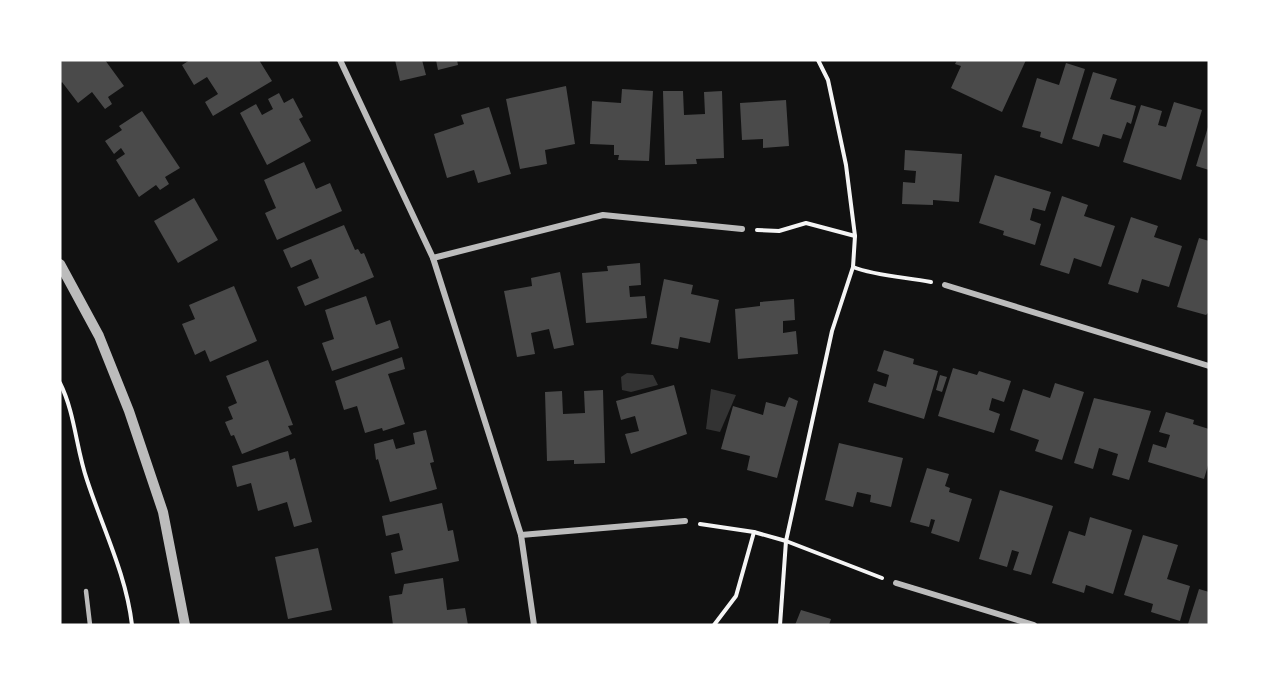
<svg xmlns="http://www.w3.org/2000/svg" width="1269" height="685" font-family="Overpass,sans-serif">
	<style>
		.water { fill: #333 }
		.building { fill: #4a4a4a }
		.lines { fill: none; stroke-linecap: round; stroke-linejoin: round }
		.path { stroke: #f5f5f5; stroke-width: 4 }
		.service { stroke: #bcbcbc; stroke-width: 4.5 }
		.minor { stroke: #bcbcbc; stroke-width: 6 }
		.tertiary { stroke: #bcbcbc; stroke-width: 10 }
	</style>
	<rect width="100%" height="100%" fill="#111"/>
	<g class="water">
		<path d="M627,373L653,375L658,385L631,392L622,390L621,377Z"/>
		<path d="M711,389L736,395L720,432L706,429Z"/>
	</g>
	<g class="building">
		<path d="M63,60H105L124,86L108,97L112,104L105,109L92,92L78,103L62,82L60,84V62Z"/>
		<path d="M190,60H259L272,81L213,116L205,102L218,94L207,77L194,85L182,65Z"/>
		<path d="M395,60H422L426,75L400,81Z"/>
		<path d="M436,60H457L458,65L438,70Z"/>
		<path d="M957,60H1026L1002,112L951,88L961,66L955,64Z"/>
		<path d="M1066,63L1085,69L1062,144L1040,137L1041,132L1022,127L1037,78L1059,85Z"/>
		<path d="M1093,72L1117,79L1110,99L1136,106L1131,124L1127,122L1121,139L1103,134L1099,147L1072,139Z"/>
		<path d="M566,86L575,144L545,150L547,164L520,169L506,99Z"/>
		<path d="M622,89L653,91L649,161L618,160L619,155H614V145L590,144L592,101L621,103Z"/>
		<path d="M663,91H683L684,115L705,114L704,92L722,91L724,158L696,159L697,164L665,165Z"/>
		<path d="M279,93L284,103L293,98L303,117L299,119L311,141L267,165L240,113L256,104L262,115L273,109L268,99Z"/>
		<path d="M786,100L789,146L763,148V139L742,140L740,103Z"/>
		<path d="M1174,102L1202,110L1181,180L1123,162L1141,105L1162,111L1158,125L1166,127Z"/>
		<path d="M489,107L511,174L478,183L474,170L447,178L434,134L464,124L461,115Z"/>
		<path d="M142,111L180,168L165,177L169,184L160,190L156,185L139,197L116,160L125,154L121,148L114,154L105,141L122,130L119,126Z"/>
		<path d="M1208,127H1209V170L1196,166Z"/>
		<path d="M905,150L962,154L959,202L933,200V205L902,204L903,182L915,183L916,171L904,170Z"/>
		<path d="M304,162L316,189L330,183L342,211L277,240L265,213L276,208L264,180Z"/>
		<path d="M995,175L1051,192L1045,211L1033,208L1030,220L1041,224L1035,245L1003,235L1004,231L979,223Z"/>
		<path d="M1062,196L1088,205L1084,216L1115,226L1101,267L1074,258L1069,274L1040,265Z"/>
		<path d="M194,198L218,240L178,263L154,221Z"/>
		<path d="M1131,217L1158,226L1154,237L1182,246L1169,287L1142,279L1138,293L1108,284Z"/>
		<path d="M344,225L355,250L358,249L361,254L364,253L374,277L305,306L297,287L319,278L311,259L291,268L283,250Z"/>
		<path d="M1199,238L1209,241V312L1206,315L1177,307Z"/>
		<path d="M640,263L641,285L629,286L630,297L645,296L647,318L586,323L582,273L608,271L607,266Z"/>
		<path d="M560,272L574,345L554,349L549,329L531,333L535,354L517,357L504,291L532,286L531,278Z"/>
		<path d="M664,279L693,285L691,294L719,300L710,343L680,337L678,349L651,344Z"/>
		<path d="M234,286L257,341L210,362L205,350L195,355L182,324L195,319L189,305Z"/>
		<path d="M366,296L376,325L390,320L399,348L332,371L322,343L334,339L325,310Z"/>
		<path d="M794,299L795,320L783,321V333L796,331L798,354L738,359L735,309L760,306V302Z"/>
		<path d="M884,350L914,359L913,364L938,371L924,419L868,402L874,383L886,387L889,375L877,371Z"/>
		<path d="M402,357L405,369L388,374L405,424L383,431L382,428L365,433L357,406L344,410L335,381Z"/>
		<path d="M268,360L293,425L288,426L292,434L242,454L234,435L231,436L225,422L233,419L228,407L237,403L226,376Z"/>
		<path d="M953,368L977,375L979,371L1011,381L1004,402L992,398L989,410L1000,414L994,433L938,416Z"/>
		<path d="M940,375L947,377L942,392L936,390Z"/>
		<path d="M1055,383L1084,392L1062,460L1035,451L1039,440L1010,430L1023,389L1050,398Z"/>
		<path d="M674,385L687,434L631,454L625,434L639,431L635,416L621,420L616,401Z"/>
		<path d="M603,390L605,463L574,464V460L547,461L545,392L562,391L563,414L585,413L584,391Z"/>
		<path d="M789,397L798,401L777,478L747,470L750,456L721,449L733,406L763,415L766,402L785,407Z"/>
		<path d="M1094,398L1151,411L1129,480L1112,475L1118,454L1099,448L1093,469L1074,463Z"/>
		<path d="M1166,412L1194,420L1193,424L1209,429V462L1204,479L1148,462L1153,444L1166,448L1170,435L1159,432Z"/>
		<path d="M426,430L434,462L430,463L437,489L390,502L378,459L376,460L374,444L393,439L396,449L415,444L413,433Z"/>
		<path d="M839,443L903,458L891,507L870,502L871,495L857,492L853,507L825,500Z"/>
		<path d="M288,451L290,460L295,458L312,522L294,527L287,502L258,511L251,483L237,487L232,466Z"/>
		<path d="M927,468L949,474L945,486L950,488L949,492L972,499L959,542L931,533L935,520L931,519L929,527L910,522Z"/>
		<path d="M1000,490L1053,506L1031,575L1013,570L1019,552L1012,550L1007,567L979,559Z"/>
		<path d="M442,503L448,531L453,530L459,561L395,574L391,553L403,550L399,533L386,536L382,516Z"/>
		<path d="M1090,517L1132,530L1113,594L1086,585L1084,593L1052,583L1069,531L1085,536Z"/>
		<path d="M1143,535L1178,545L1167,579L1190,586L1180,621L1151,612L1153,604L1124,595Z"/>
		<path d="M318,548L332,610L288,619L275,557Z"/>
		<path d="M443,578L447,610L465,608L468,625H393L389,596L402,594L404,584Z"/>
		<path d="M1199,589L1209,592V625L1188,624Z"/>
		<path d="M801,610L831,619L829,625H795Z"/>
	</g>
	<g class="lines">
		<g class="path">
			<path d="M757,230L779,231L806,223L855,236"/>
			<path d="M853,267C876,276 905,277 931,282"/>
			<path d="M60,383C75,413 76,448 87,480C103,529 126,574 132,625"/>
			<path d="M700,524L754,532L786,541L882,578"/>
			<path d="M714,625L736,596L754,532"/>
			<path d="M780,625L786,541L832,331L853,267L855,236L846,165L828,80L818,60"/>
		</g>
		<path class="service" d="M86,591L90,625"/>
		<g class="minor">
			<path d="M340,60L433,258L521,535L534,625"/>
			<path d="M433,258L603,215L742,229"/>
			<path d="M945,285L1209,366"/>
			<path d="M521,535L685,521"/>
			<path d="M896,583L1034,625"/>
		</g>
		<path class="tertiary" d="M60,264L99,336L129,411L163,512L185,625"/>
	</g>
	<rect width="1269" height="685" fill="none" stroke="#ffffff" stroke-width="123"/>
</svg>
